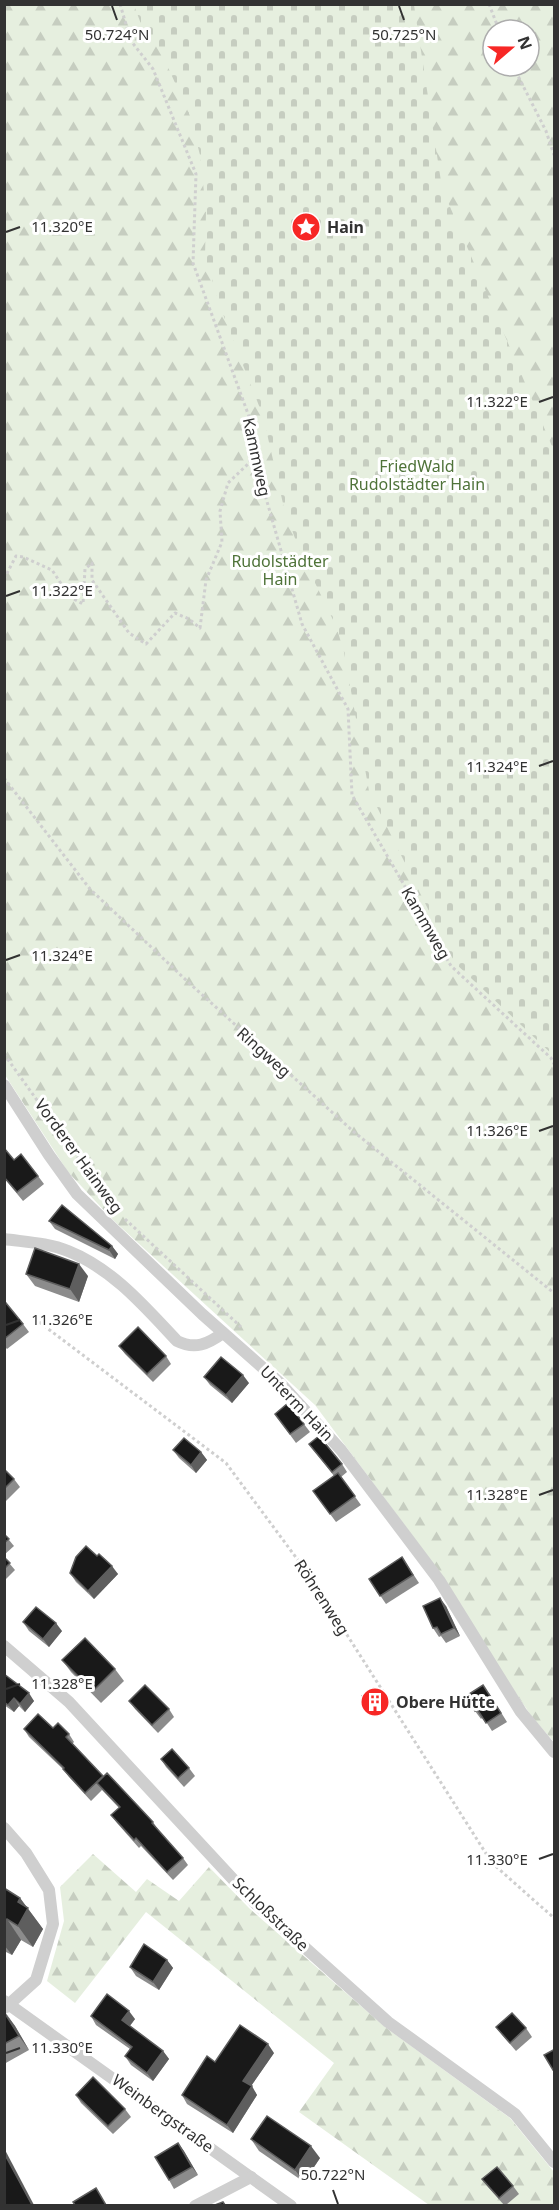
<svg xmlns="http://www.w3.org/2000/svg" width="559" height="2210" font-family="'Noto Sans',sans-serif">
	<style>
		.forest { fill: url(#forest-firs); fill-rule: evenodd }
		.cemetery { fill: url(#cemetery-stones) }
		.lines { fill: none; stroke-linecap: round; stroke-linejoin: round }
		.path { stroke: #cfcfcf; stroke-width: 3; stroke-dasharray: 3 3; stroke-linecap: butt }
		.minor { stroke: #cfcfcf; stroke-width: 12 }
		.wall { fill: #8c8c8c }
		.shaded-wall { fill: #5e5e5e }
		.building { fill: #191919; stroke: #5e5e5e; stroke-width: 1.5 }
		.ticks { fill: none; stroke: #323232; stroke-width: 2 }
		.labels { text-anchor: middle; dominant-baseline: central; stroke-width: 6; stroke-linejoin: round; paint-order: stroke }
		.poi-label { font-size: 16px; font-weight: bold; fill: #323232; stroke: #fff; text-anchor: start }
		.street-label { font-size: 16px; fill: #323232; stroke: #fff }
		.park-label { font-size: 16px; fill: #4f7339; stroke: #fff }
		.ticks-label { font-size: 15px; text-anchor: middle; fill: #323232; stroke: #fff; stroke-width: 6; stroke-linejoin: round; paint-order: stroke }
	</style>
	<defs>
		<pattern id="forest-firs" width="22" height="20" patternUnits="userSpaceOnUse" patternTransform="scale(1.5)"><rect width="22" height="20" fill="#e6efdf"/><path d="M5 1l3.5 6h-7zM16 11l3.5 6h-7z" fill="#c6cdc0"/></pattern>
		<pattern id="cemetery-stones" width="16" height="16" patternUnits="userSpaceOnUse" patternTransform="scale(1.5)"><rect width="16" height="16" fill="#e6efdf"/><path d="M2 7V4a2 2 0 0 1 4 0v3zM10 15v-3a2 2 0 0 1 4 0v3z" fill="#c6cdc0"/></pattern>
	</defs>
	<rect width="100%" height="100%" fill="#fff"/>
	<g class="forest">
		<path d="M4,5H554V1742L532,1717L495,1662L444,1578L315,1405L113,1220L68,1172L5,1075ZM493,30H529V66H493Z"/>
		<path d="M93,1854L136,1892L147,1879L179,1901L209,1867L249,1908L385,2027L510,2118L554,2172V2205H429L299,2112L334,2063L146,1912L75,2003L47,1981L64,1921L60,1887Z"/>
	</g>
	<path class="cemetery" d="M134,5H414L442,188L554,451V1056L455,963L369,791L344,652L336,626L300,552L284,508L263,416L221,309L205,256L206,211L200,155L190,116L162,54L141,24Z"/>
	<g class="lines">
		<g class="path">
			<path d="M120,4L131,41L153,69L196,174L193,263L255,433L260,477L302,624L348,709L352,795L451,966L551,1058L554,1064"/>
			<path d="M489,4L499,30"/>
			<path d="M513,66L546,131L554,155"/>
			<path d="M554,294V295"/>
			<path d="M4,579L16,556L23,557L52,570L70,597L83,604L85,569L92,563V580L129,633L146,644L175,613L189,619L200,628L206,580L222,542L220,511L228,483L248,464L256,449"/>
			<path d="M4,778L90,889L188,982L354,1132L554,1293"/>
			<path d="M4,1054L114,1208"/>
			<path d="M125,1219L241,1327"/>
			<path d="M39,1322L226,1463L309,1575L492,1863L554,1918"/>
		</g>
		<g class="minor">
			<path d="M4,1085L49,1155L77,1194L202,1314L281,1384L341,1450L439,1580L521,1712L554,1752"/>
			<path d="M4,1239C25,1242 49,1243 68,1251C113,1269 145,1307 177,1341C195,1350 208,1344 223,1333"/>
			<path d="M4,1646L69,1702L254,1902L388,2022L515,2114L554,2162"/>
			<path d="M4,1828L26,1853L49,1890L53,1924L36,1980L6,2007"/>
			<path d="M4,2001L291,2206"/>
			<path d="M195,2206L251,2177"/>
		</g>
	</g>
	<g class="wall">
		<path d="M4,1148L14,1160L38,1176L44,1184L23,1201L4,1178Z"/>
		<path d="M49,1221L112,1246L118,1254L115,1259L55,1229Z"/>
		<path d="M26,1274L88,1276L79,1302L35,1286Z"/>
		<path d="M4,1304L23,1324L29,1332L7,1349L4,1346Z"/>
		<path d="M119,1346L166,1356L171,1364L153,1382L125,1354Z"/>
		<path d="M204,1377L249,1383L232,1403L210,1385Z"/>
		<path d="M288,1403L310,1432L296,1443L275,1414Z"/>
		<path d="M309,1444L342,1464L347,1472L341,1477L361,1505L336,1522L313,1491L334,1476Z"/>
		<path d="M173,1450L201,1452L207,1460L196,1473L179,1458Z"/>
		<path d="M4,1469L14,1479L20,1487L4,1503Z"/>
		<path d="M4,1534L14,1546L4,1555Z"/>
		<path d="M97,1556L118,1574L94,1599L76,1582L70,1573Z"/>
		<path d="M4,1557L15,1570L4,1581Z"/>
		<path d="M402,1557L419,1583L386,1604L369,1579Z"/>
		<path d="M446,1606L460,1636L446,1643L441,1636L439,1637L433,1628Z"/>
		<path d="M23,1622L62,1631L49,1647L29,1631Z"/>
		<path d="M62,1660L115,1669L124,1681L101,1703L71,1672Z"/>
		<path d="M4,1674L34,1701L25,1712L19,1706L14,1712L4,1705Z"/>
		<path d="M374,1688L385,1705L373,1712L362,1696Z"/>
		<path d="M489,1693L507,1722L492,1731L483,1717L481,1719L475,1711Z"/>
		<path d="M129,1701L169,1709L174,1717L158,1733L135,1709Z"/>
		<path d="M53,1728L69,1734L74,1742L72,1744L103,1777L153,1822L158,1830L183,1858L188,1865L173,1880L141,1846L139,1848L117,1823L111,1815L119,1808L102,1790L91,1801L69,1777L64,1770L29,1737L24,1729Z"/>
		<path d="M161,1759L189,1768L195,1776L184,1787L166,1767Z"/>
		<path d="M4,1888L20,1898L43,1929L33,1947L21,1940L12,1955L4,1951Z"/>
		<path d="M167,1960L173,1968L159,1990L136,1976L130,1967Z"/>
		<path d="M4,2012L15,2026L29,2050L4,2064Z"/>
		<path d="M91,2016L135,2019L130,2026L163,2051L169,2059L153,2081L131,2065L125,2056L130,2049L96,2025Z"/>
		<path d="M496,2027L526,2028L532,2037L516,2051L502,2035Z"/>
		<path d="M274,2053L251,2086L257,2095L233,2133L187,2104L182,2095L215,2062Z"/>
		<path d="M76,2095L125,2109L131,2117L113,2134L81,2103Z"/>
		<path d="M251,2139L320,2158L304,2182L259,2151Z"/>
		<path d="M178,2143L198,2175L174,2189L169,2180Z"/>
		<path d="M482,2179L513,2186L519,2194L506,2205H504L488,2187Z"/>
	</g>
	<g class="shaded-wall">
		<path d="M112,1246L118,1254L115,1259L109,1250Z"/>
		<path d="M79,1264L88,1276L79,1302L70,1289Z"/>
		<path d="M243,1375L249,1383L232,1403L226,1395Z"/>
		<path d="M201,1452L207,1460L196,1473L191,1465Z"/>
		<path d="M112,1566L118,1574L94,1599L88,1591Z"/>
		<path d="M440,1598L446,1606L460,1636L454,1628Z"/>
		<path d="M56,1623L62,1631L49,1647L43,1639Z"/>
		<path d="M29,1693L34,1701L25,1712L20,1704Z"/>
		<path d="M14,1698L19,1706L14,1712L8,1705Z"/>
		<path d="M20,1898L43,1929L33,1947L18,1926V1902Z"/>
		<path d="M7,1919L21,1940L12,1955L4,1945V1923Z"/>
		<path d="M167,1960L173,1968L159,1990L153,1982Z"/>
		<path d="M129,2011L135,2019L128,2028L122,2020Z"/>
		<path d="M5,2012L15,2026L29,2050L19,2036Z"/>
		<path d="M268,2044L274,2053L249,2089L243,2081Z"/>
		<path d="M163,2051L169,2059L153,2081L147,2073Z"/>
		<path d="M252,2086L257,2095L233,2133L227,2125Z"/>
		<path d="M178,2143L184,2151L198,2175L192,2167Z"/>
		<path d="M311,2146L320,2158L304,2182L295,2170Z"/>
		<path d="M4,2148L34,2205H32L4,2153Z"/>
	</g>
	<g class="building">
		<path d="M4,1148L14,1160L21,1154L38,1176L17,1192L4,1177Z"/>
		<path d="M62,1205L112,1246L109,1250L49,1221Z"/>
		<path d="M35,1248L79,1264L70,1289L26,1274Z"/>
		<path d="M6,1303L23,1324L4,1339V1304Z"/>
		<path d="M138,1327L166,1356L147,1374L119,1346Z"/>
		<path d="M221,1357L243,1375L226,1395L204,1377Z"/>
		<path d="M288,1403L304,1424L290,1434L275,1414Z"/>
		<path d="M319,1436L342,1464L332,1472L309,1444Z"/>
		<path d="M184,1438L201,1452L191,1465L173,1450Z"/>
		<path d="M4,1469L14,1479L4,1489Z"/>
		<path d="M338,1473L355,1496L330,1514L313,1491Z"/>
		<path d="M4,1534L9,1539L4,1543Z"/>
		<path d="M86,1546L97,1556L99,1554L112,1566L88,1591L70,1573L76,1557Z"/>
		<path d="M4,1557L10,1563L4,1569Z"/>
		<path d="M402,1557L413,1575L380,1596L369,1579Z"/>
		<path d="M440,1598L454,1628L441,1634L437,1627L433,1628L423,1606Z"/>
		<path d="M36,1607L56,1623L43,1639L23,1622Z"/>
		<path d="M85,1638L115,1669L93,1691L62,1660Z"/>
		<path d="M4,1674L29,1693L20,1704L14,1698L8,1705L4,1702Z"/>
		<path d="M145,1685L169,1709L152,1725L129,1701Z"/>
		<path d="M483,1685L501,1713L486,1723L477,1709L475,1711L466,1696Z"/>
		<path d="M374,1688L382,1700L370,1708L362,1696Z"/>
		<path d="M38,1714L53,1728L58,1723L69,1734L66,1737L103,1776L85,1793L63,1769L64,1768L24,1729Z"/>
		<path d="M172,1749L189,1768L178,1778L161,1759Z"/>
		<path d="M107,1773L153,1822L152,1823L183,1858L167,1872L136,1838L134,1840L111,1815L120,1807L97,1783Z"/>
		<path d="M4,1888L20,1898L18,1902L28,1908L18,1926L7,1919L4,1923Z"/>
		<path d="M144,1944L167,1960L153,1982L130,1967Z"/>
		<path d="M107,1994L129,2011L122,2020L163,2051L147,2073L125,2056L132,2047L91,2016Z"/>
		<path d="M4,2012L19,2036L4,2044Z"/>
		<path d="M512,2013L526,2028L510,2043L496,2027Z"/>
		<path d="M240,2025L268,2044L243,2081L252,2086L227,2125L182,2095L207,2056L215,2062Z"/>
		<path d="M555,2049V2069L553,2070L544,2055Z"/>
		<path d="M93,2077L125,2109L108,2126L76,2095Z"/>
		<path d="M267,2116L311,2146L295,2170L251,2139Z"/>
		<path d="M178,2143L192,2167L169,2180L155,2157Z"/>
		<path d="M4,2153L32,2205H4Z"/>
		<path d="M497,2167L513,2186L499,2198L482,2179Z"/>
		<path d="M96,2188L106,2205H75L73,2202Z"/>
		<path d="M223,2202L225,2205H215Z"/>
	</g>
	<path class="ticks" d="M112,6L117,20M399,6L404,20M6,232L20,227M539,402L553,397M6,596L20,591M539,766L553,761M6,960L20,955M539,1131L553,1126M6,1325L20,1320M539,1495L553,1490M6,1689L20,1684M539,1859L553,1854M6,2053L20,2048M333,2190L338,2204"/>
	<defs>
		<g id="sight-disc" transform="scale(1.5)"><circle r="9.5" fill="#f72725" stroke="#fff"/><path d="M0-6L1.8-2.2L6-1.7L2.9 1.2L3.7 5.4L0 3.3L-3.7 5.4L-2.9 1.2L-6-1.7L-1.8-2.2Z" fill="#fff"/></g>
		<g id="building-disc" transform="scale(1.5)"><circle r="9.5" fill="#f72725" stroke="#fff"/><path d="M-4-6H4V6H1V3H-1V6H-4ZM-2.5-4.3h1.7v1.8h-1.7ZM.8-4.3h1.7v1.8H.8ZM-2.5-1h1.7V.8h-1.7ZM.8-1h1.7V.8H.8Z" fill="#fff"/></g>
	</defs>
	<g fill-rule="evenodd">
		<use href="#sight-disc" x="306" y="227"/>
		<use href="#building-disc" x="375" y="1702"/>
	</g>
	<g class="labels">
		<g class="poi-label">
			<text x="327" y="227">Hain</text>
			<text x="396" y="1702">Obere Hütte</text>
		</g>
		<g class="street-label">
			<text transform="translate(257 457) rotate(78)">Kammweg</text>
			<text transform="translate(426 923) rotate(60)">Kammweg</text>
			<text transform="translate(264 1052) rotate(42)">Ringweg</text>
			<text transform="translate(79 1156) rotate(54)">Vorderer Hainweg</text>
			<text transform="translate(297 1403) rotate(46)">Unterm Hain</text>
			<text transform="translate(322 1597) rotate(57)">Röhrenweg</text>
			<text transform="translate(271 1914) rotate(44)">Schloßstraße</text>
			<text transform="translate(163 2113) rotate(36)">Weinbergstraße</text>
		</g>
		<g class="park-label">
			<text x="417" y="466">FriedWald<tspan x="417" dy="18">Rudolstädter Hain</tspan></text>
			<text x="280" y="561">Rudolstädter<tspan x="280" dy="18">Hain</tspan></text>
		</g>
	</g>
	<g class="ticks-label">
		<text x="404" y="40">50.725°N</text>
		<text x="117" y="40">50.724°N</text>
		<text x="62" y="232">11.320°E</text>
		<text x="497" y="407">11.322°E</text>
		<text x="62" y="596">11.322°E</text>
		<text x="497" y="772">11.324°E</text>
		<text x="62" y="961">11.324°E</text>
		<text x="497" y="1136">11.326°E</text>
		<text x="62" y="1325">11.326°E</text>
		<text x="497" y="1500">11.328°E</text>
		<text x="62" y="1689">11.328°E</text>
		<text x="497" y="1865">11.330°E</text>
		<text x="62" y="2053">11.330°E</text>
		<text x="333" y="2180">50.722°N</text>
	</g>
	<rect width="559" height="2210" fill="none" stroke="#323232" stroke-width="12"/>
	<g transform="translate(511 48) rotate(70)"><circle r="28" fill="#ffffff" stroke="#adadad" stroke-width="1.5"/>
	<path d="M0-4.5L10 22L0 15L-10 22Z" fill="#f72725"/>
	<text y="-9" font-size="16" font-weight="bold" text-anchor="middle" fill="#323232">N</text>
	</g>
</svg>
